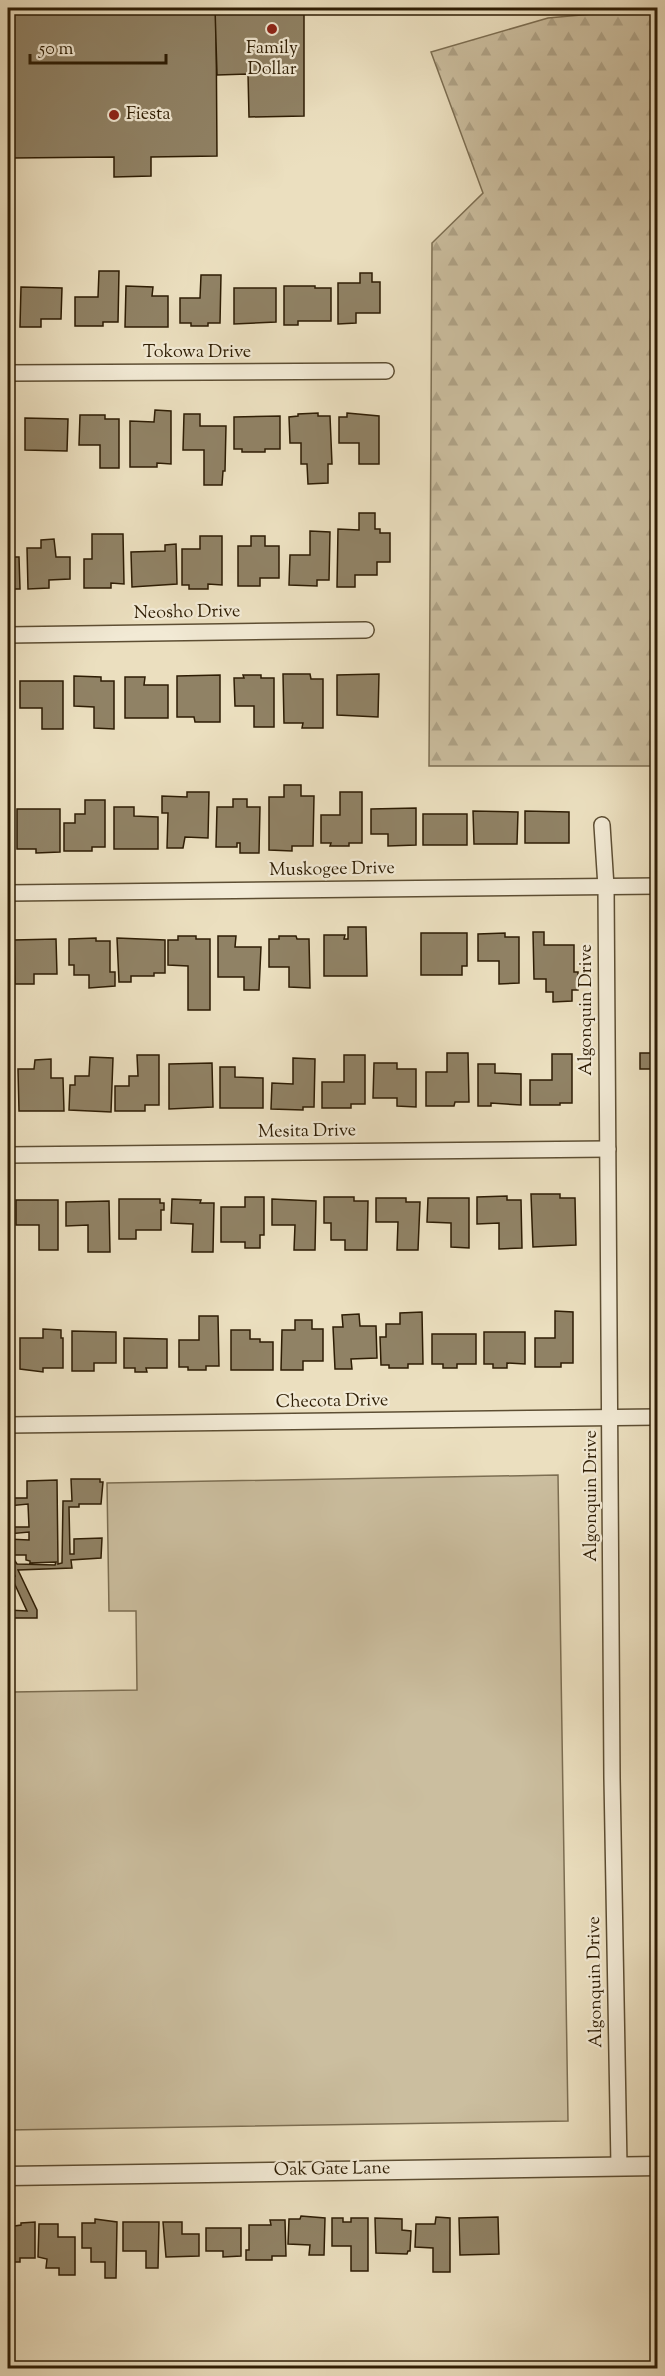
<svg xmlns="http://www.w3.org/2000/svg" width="665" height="2376" font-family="'Sorts Mill Goudy',serif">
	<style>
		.green { fill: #cbbe9f; stroke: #7c6e52; stroke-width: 1.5 }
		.forest { fill: url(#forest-firs); stroke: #7c6e52; stroke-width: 1.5 }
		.building { fill: #908265; stroke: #2e1d04; stroke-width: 1.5; fill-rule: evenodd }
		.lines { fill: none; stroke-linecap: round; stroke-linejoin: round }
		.minor-casing { stroke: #5d4e33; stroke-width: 18 }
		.tertiary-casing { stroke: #5d4e33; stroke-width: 21 }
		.minor { stroke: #f2ead5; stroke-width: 15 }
		.tertiary { stroke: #f2ead5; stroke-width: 18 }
		.poi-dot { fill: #8f2418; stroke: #f2ead5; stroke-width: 2 }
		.labels { text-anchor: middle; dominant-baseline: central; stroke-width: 4.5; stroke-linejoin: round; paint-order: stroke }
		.poi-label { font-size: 18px; fill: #2e1d04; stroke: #f2ead5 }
		.street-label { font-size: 18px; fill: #2e1d04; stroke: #f2ead5 }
	</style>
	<defs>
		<pattern id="forest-firs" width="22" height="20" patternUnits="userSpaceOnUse" patternTransform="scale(1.5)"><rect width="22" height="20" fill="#cbbe9f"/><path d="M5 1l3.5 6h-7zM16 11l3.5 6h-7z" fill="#afa387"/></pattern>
	</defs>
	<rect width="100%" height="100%" fill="#ebdfbf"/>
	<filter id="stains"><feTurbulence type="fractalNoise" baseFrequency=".00333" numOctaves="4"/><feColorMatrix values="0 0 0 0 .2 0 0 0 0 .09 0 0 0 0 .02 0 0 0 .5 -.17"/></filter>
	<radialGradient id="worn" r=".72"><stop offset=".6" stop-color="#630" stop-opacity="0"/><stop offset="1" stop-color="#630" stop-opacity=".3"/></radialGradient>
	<path class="green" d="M558,1475L568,2121L8,2130V1735L14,1734L13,1692L137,1690L136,1611H109L107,1483Z"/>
	<path class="forest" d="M658,8L657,766H429L432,243L483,193L431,52L548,18Z"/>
	<g class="building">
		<path d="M8,8H10V12L11,66H8Z"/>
		<path d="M52,8H171V11L216,10L217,156L151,157V176L114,177V157L12,158L10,12L52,11Z"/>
		<path d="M215,8H304V116L249,117L248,74L217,75Z"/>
		<path d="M99,271H119L118,322H103V326H75V297H98Z"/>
		<path d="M360,273H372V282H380V313H356V323L338,324V283H360Z"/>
		<path d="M201,275H221L220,323H208V326H191V323H180V298H200Z"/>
		<path d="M126,286L153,287L152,296H168V327H125Z"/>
		<path d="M284,286H315V288H331V321H298V325H284Z"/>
		<path d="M21,287L62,288L61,319H41V327H20Z"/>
		<path d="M234,288H276V322L234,324Z"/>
		<path d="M155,410L171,411V464L157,463V467H130V421L154,422Z"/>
		<path d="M318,413V416H330L332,464H328V483L308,484L307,464H301V443H290L289,417L298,416V414Z"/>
		<path d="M347,413L379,416V464H359V443H339V417H347Z"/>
		<path d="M184,414H200V426H226L225,471H223L222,485H204V450H183Z"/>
		<path d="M80,415H105V419H119V468H100V445H79Z"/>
		<path d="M280,416V449H265V452H242V449H234V417Z"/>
		<path d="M25,418L68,419L67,451L25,450Z"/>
		<rect x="8" y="419" width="6" height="49"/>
		<path d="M359,513H375V529H380V533H390V562H377V575H355V587H337L338,529L359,530Z"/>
		<path d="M310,531L330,532L329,580H317V586L289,585L290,555H310Z"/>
		<path d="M92,534H123L124,584L111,583V588H84V559H92Z"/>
		<path d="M200,536H222V585L208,584V589H189V585H182V549H200Z"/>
		<path d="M251,536H265V546H279V578H260V586H238V546H251Z"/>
		<path d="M54,539L56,557H70V579L49,580V588L28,589L27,548H41V540Z"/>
		<path d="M176,544L177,584L132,587L131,552L165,551V545Z"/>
		<path d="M8,548L9,557H19L20,589H8Z"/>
		<path d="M283,674H310L311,679H323V728H302L303,723H284Z"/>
		<path d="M379,674L378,717L337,715V675Z"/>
		<path d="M220,675V722H195L194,717H177V676Z"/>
		<path d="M243,675H261V678H274V727H254V706H235L234,678H244Z"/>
		<path d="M74,676L101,677V681H114V729L94,728V707L74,706Z"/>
		<path d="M125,677H145L144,685H168V718H125Z"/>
		<path d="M20,681H63V729H42V708H20Z"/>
		<rect x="8" y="682" width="2" height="48"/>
		<path d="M284,785H301V796H314L313,846H292V851L269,850V797H284Z"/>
		<path d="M187,792H209L208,838L185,837L183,848H167L168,813H162V796L187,797Z"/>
		<path d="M340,792H362V843H349V846H330L331,843H321V815H340Z"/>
		<path d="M233,799H247V807H260L259,853H240V843H237V847H216L217,807H233Z"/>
		<path d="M85,800H105V847H92V851H64V823H75V814H85Z"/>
		<path d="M114,807H134V816L158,817V849H114Z"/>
		<path d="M416,808V845L388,846V834H371V809Z"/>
		<path d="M17,809H60V852L36,853V849H17Z"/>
		<path d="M473,811L518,812L517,844H474Z"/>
		<path d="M525,811L569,812V843H525Z"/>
		<rect x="423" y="814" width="44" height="31"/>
		<path d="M658,822V855H653L655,834H653V823Z"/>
		<path d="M657,922H658V965H654V938H657Z"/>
		<path d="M348,927H366L367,976H324V935H345L344,939H348Z"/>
		<path d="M533,932H544V945H574V972H578V990H572V1001L553,1002V992H546V979H534Z"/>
		<path d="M421,933H467V966H462V975H421Z"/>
		<path d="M505,933V937H519V983L499,984V961H478V934Z"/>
		<path d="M178,936H196V939H210V1010H188V966L168,965V940H178Z"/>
		<path d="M218,936H236L235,947H261L259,990H244V977H218Z"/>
		<path d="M279,936H296L297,939H309L310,988L289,987V967H269V939H279Z"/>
		<path d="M96,938V941H110V972H115V986L89,988V975H74V965H69V939Z"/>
		<path d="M117,938L165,940V973H154V976H131V982H119Z"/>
		<path d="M56,939L57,974H34V984H15L14,940Z"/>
		<path d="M657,1028L658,1069H640V1053H653V1036H657Z"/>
		<path d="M447,1053H468L469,1102H455L454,1106H426V1072H447Z"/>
		<path d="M552,1054H572V1103H560V1105H530V1080H552Z"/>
		<path d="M137,1055H159V1105H145V1111H115V1086H129V1076H138Z"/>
		<path d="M344,1055H365V1104H351V1108H322V1082H344Z"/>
		<path d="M90,1057L113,1058L111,1112L69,1110L70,1085H75V1076H89Z"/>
		<path d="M293,1058L315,1059L314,1107H303V1110L271,1109L272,1083L293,1084Z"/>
		<path d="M51,1059V1078H63L64,1111H19L18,1069H34L35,1060Z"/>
		<path d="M212,1063L213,1107L169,1109V1064Z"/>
		<path d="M374,1063H397V1069H416V1107L397,1106V1098H373Z"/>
		<path d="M478,1064H495V1073L521,1074V1105L491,1103V1106H478Z"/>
		<path d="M220,1067H235V1077L263,1078V1108H220Z"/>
		<path d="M531,1194H560V1198H575L576,1245L533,1247Z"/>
		<path d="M507,1196V1200H521L522,1248L499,1249V1223L477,1224V1197Z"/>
		<path d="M245,1197H264V1235H260V1248H245V1242H221V1207H245Z"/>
		<path d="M324,1197H354V1201H368L367,1250H345V1240H331V1223H324Z"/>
		<path d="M376,1198H406V1202H420L418,1250H397L398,1222H376Z"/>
		<path d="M428,1198H469V1248L451,1247V1223L427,1222Z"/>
		<path d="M119,1199H160V1203H164V1210H161V1230H136V1239H119Z"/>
		<path d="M172,1199L201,1200L200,1203H214L213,1252H192L193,1224L171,1223Z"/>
		<path d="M272,1199L316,1201L315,1250H294L295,1225H272Z"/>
		<path d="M16,1200H58V1250H39V1225H16Z"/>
		<path d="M109,1201L110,1252H88V1225L66,1226V1202Z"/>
		<path d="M555,1311L573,1312V1363H561V1367H535V1338H555Z"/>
		<path d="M422,1312L423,1364H408V1368H389V1365H381L380,1337H386V1324H400V1313Z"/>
		<path d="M359,1314L360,1326H376L377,1358L351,1359L352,1369H335L333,1327H343L342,1315Z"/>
		<path d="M199,1316H218L219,1366H206V1370H188V1367H179V1340H199Z"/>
		<path d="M295,1320H312V1329H323V1361H303V1370H281L282,1330H295Z"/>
		<rect x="8" y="1323" width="6" height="49"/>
		<path d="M43,1329L61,1330V1338H63V1368H43V1372L20,1369V1338H43Z"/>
		<path d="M231,1330H250V1339H260V1342H273V1370H231Z"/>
		<path d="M72,1331L116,1332V1363H94V1371H72Z"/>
		<path d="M484,1332H525V1364L507,1363V1368H493V1364H484Z"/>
		<path d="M432,1334H476V1364H457V1368H443V1364H432Z"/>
		<path d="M124,1338L167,1339V1368H146L147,1372H135V1368H124Z"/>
		<path d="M71,1479H100V1482H103L101,1504H79V1507H69L70,1554H74V1539L102,1538L101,1558L71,1560L72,1568L18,1570L37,1610V1618H8V1610L27,1611L11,1576H15L13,1571H9L8,1569V1539L29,1540V1532L8,1534V1527H29L28,1504L8,1506V1498H27V1481L57,1480L58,1564L62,1563L63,1501H72ZM11,1555H26V1560L30,1561V1563L56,1562L55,1565L17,1564Z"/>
		<path d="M301,2216L325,2218L324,2255H309L310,2245L288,2244L289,2219H300Z"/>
		<path d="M436,2217L450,2218V2272H433V2248L415,2247L416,2224H435Z"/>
		<path d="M498,2217L499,2254L460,2255L459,2218Z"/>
		<path d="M332,2218H343V2222H351V2218H368V2271H351V2246H332Z"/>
		<path d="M375,2218L402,2219V2230L411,2231L410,2251H408L407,2254L376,2253Z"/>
		<path d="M95,2219L117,2222L116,2278H105V2262H91V2248H82V2223H95Z"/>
		<path d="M270,2220H285L286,2256H272V2260H246V2250H249V2225H271Z"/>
		<path d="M35,2222V2258H20V2262H8V2227L21,2225V2223Z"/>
		<path d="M123,2222H159L158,2268H146V2251H123Z"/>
		<path d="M163,2222H182V2234H199V2256L166,2257Z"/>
		<path d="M39,2224H58V2237H75V2275H59V2268H46L47,2259L38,2257Z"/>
		<path d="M206,2228H241V2256L223,2257V2251H206Z"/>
	</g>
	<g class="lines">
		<g class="minor-casing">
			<g id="minor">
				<path d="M8,373L386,371"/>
				<path d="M8,635L366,630"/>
				<path d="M602,825L606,887L612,1778L619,2166"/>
				<path d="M8,893L658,886"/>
				<path d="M8,1155L608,1149"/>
				<path d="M8,1425L658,1417"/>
			</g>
		</g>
		<g class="tertiary-casing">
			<path id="tertiary" d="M8,2176L658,2166"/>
		</g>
		<use href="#minor" class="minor"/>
		<use href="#tertiary" class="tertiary"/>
	</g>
	<g class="poi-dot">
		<circle cx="272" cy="29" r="6"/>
		<circle cx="114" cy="115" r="6"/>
	</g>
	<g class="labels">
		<g class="poi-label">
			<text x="272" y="49">Family<tspan x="272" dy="21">Dollar</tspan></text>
			<text x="126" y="115" text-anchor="start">Fiesta</text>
		</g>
		<g class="street-label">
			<text x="197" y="353">Tokowa Drive</text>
			<text transform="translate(187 613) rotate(-1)">Neosho Drive</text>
			<text transform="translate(332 870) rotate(-1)">Muskogee Drive</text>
			<text transform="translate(587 1010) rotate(-90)">Algonquin Drive</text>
			<text transform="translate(307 1132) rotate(-1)">Mesita Drive</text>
			<text transform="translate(332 1402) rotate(-1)">Checota Drive</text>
			<text transform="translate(592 1496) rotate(-90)">Algonquin Drive</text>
			<text transform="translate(596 1982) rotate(-91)">Algonquin Drive</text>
			<text transform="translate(332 2170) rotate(-1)">Oak Gate Lane</text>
		</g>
	</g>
	<rect width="665" height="2376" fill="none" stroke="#ebdfbf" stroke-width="30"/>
	<rect x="9" y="9" width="647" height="2358" fill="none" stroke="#2e1d04" stroke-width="3"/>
	<rect x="15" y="15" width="635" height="2346" fill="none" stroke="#2e1d04" stroke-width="1.5"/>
	<path d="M30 54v9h136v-9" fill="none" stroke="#2e1d04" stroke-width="3"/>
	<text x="39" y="54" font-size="18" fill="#2e1d04" stroke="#f2ead5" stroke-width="4.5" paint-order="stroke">50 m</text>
	<rect width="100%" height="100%" filter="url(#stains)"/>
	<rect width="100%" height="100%" fill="url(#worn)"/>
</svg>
